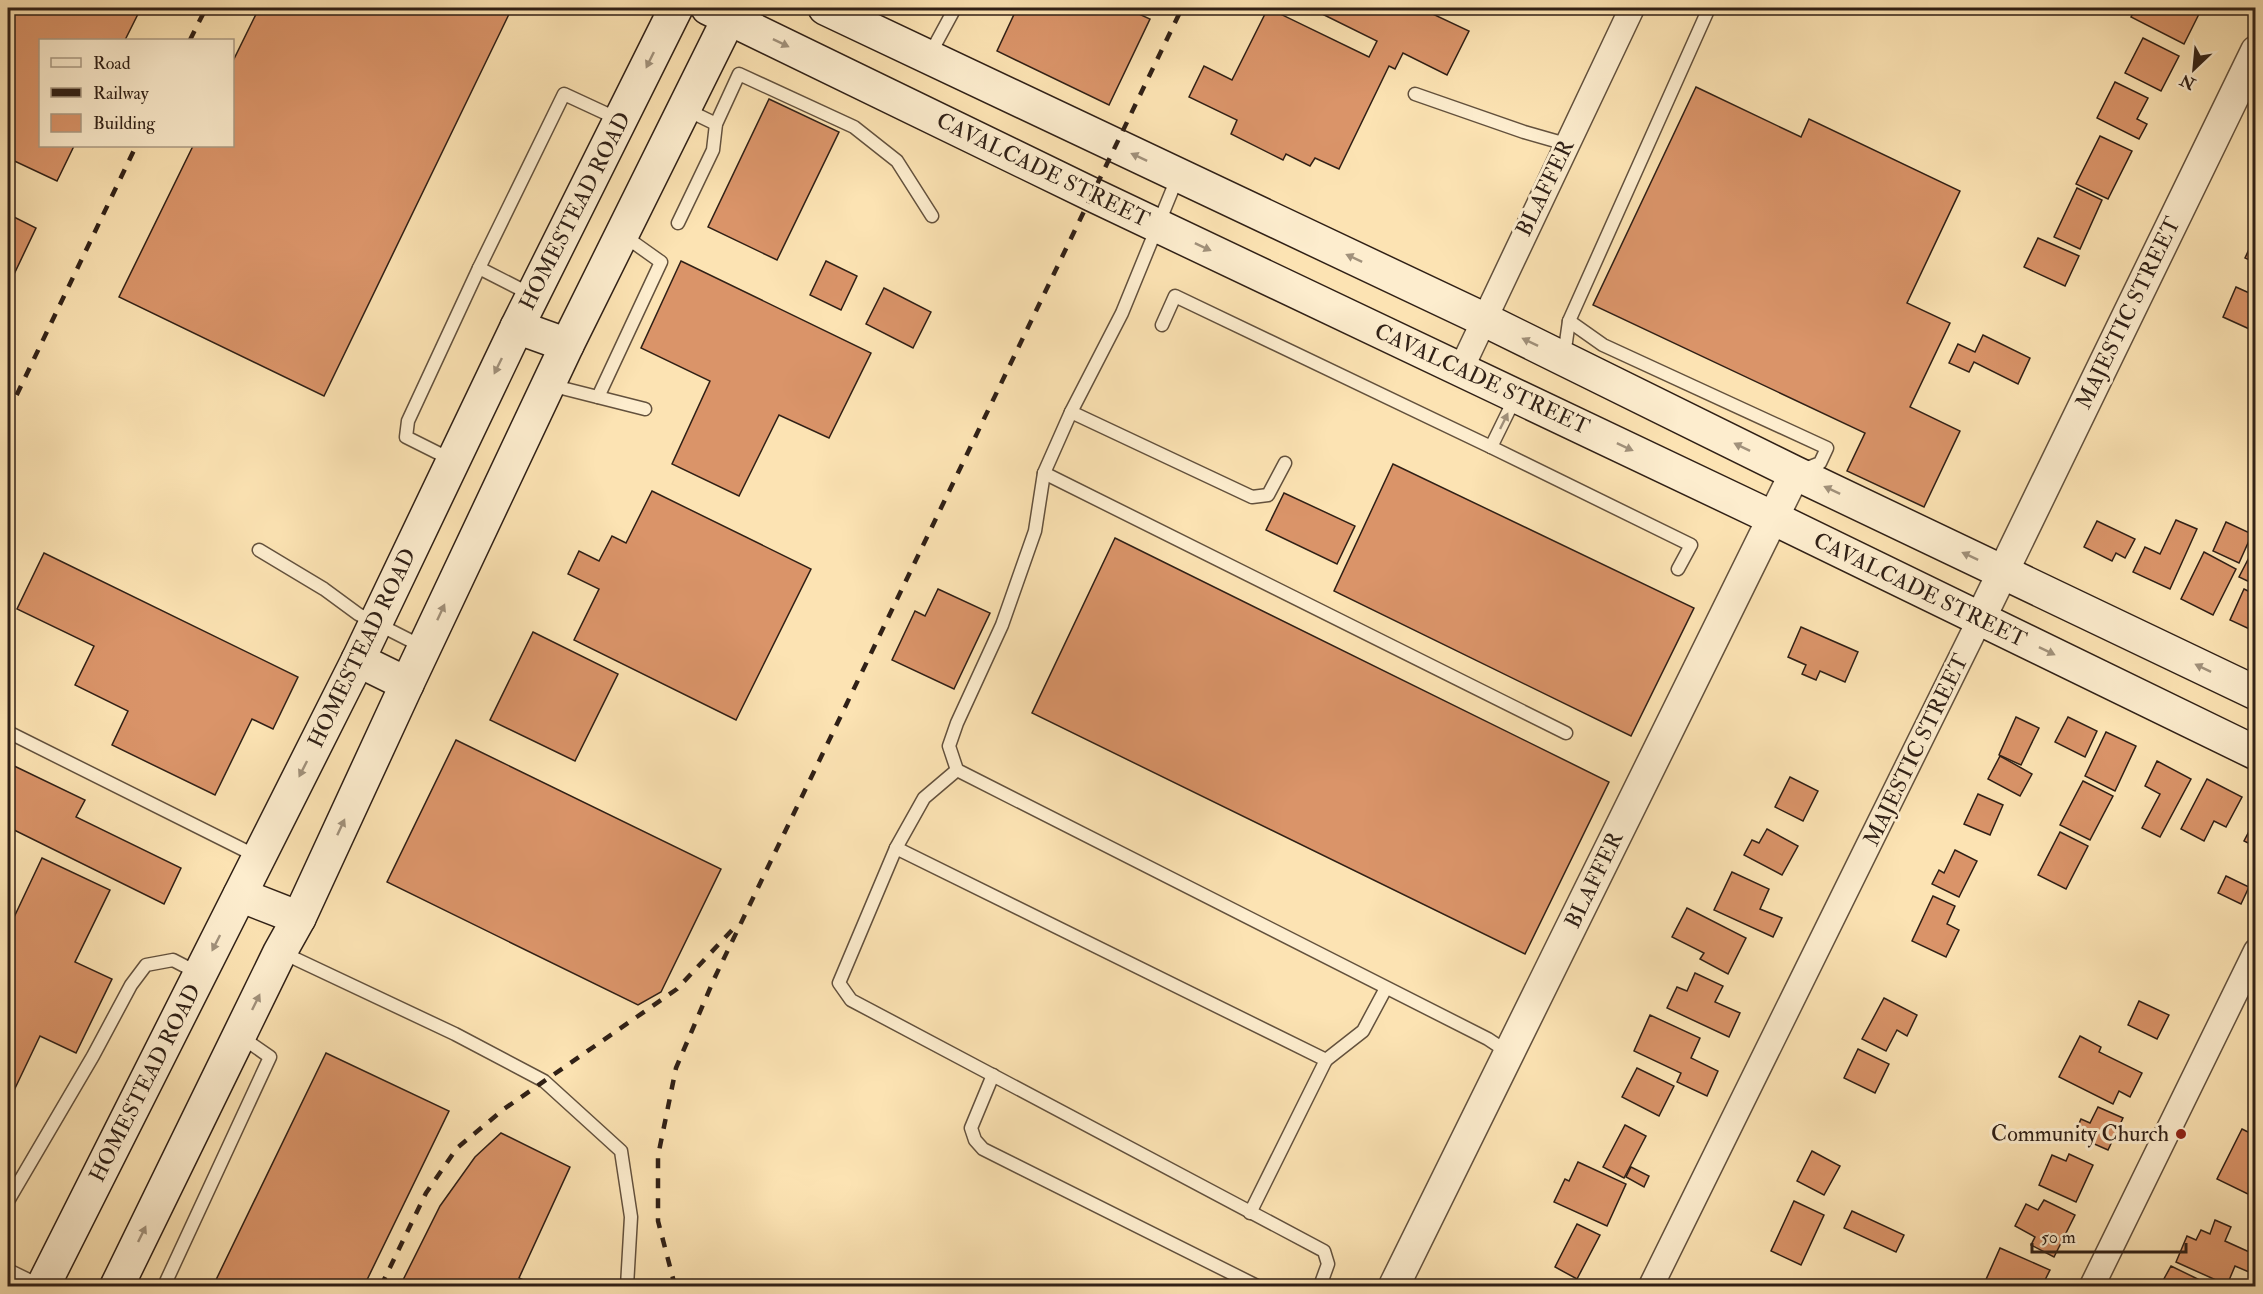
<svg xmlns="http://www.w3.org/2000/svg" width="2263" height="1294" font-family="'IM FELL Double Pica',serif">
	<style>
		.building { fill: #da9469; stroke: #302016; stroke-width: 1.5 }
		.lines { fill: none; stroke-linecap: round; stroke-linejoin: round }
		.service-casing { stroke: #63513d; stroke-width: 15 }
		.minor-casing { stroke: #63513d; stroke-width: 27 }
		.tertiary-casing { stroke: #63513d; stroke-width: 33 }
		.secondary-casing { stroke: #302016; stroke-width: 36 }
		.service { stroke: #fdedce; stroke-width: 12 }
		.minor { stroke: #fdedce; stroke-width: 24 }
		.tertiary { stroke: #fdedce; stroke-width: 30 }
		.secondary { stroke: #fdedce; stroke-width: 33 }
		.rail { stroke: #302016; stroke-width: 4.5; stroke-dasharray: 10 10; stroke-linecap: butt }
		.oneway { fill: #a1917b }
		.poi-dot { fill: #8f2418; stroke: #fdedce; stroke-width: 2 }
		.labels { text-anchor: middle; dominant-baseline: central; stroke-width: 6; stroke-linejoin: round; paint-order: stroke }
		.street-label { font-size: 22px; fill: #302016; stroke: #fdedce }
		.poi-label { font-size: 22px; fill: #302016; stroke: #fdedce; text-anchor: end }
	</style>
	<rect width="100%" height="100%" fill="#fce3b3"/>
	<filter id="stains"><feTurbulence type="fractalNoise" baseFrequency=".00333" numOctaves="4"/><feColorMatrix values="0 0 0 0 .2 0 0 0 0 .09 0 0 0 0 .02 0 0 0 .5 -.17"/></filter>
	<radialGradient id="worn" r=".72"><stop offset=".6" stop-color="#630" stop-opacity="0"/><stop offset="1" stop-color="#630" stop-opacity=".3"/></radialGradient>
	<g class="building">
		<path d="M8,8H141L125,40H40V146H74L57,181L8,158Z"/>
		<path d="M259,8H512L324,396L119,297L193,146H232V63Z"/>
		<path d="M1017,8H1126L1150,19L1109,105L997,51Z"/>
		<path d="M1268,8L1369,57L1377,41L1310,8H1420L1469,31L1447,75L1403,53L1395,69L1389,66L1339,169L1315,158L1310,166L1286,154L1283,160L1231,134L1237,120L1189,97L1204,66L1232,80Z"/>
		<path d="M2136,8H2202L2184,44L2131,17Z"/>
		<path d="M2143,38L2179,56L2161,91L2125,73Z"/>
		<path d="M2115,82L2148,98L2137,119L2147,124L2139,139L2097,118Z"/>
		<path d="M1696,87L1801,137L1809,119L1960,191L1907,303L1950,323L1910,407L1960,431L1924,507L1847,471L1865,433L1593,305Z"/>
		<path d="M769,99L839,132L777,260L708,227Z"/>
		<path d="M2100,136L2132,151L2108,199L2076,184Z"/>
		<path d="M2077,188L2102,200L2080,249L2054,237Z"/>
		<path d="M8,214L36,228L8,287Z"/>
		<path d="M2256,234V263L2245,258Z"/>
		<path d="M2038,238L2079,256L2065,286L2024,267Z"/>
		<path d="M681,261L871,353L829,438L779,415L739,496L672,464L710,381L641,348Z"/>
		<path d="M826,261L857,276L841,310L810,295Z"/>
		<path d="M2236,287L2256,296V332L2223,317Z"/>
		<path d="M884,288L931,312L913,348L866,324Z"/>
		<path d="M1983,335L2030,358L2018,384L1974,362L1969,372L1949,363L1958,344L1975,352Z"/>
		<path d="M1393,464L1694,608L1631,736L1334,591Z"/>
		<path d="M652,491L811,569L736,720L574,640L599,589L568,574L579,551L599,561L612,536L626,543Z"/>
		<path d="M1284,493L1355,526L1337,564L1266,530Z"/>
		<path d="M2176,520L2197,529L2170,589L2133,572L2145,547L2160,554Z"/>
		<path d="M2097,521L2135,539L2125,558L2116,553L2112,561L2084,547Z"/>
		<path d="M2226,522L2252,534L2239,563L2213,551Z"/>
		<path d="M1115,538L1609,782L1525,954L1032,713Z"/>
		<path d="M2256,544V585L2239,577Z"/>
		<path d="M2204,552L2236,569L2213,615L2181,599Z"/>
		<path d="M44,553L298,677L273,729L252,719L215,795L112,745L128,711L75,685L94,646L17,609Z"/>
		<path d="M938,589L990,613L954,689L892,660L915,611L925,616Z"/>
		<path d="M2244,589L2256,595V632L2230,620Z"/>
		<path d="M1801,627L1858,652L1845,682L1820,671L1816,680L1802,674L1806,665L1788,657Z"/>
		<path d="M533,632L618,674L575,761L490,720Z"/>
		<path d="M2016,717L2039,728L2021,765L1999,755Z"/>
		<path d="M2068,717L2097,731L2085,757L2055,742Z"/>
		<path d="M2106,732L2136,746L2115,791L2085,776Z"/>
		<path d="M456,740L721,869L661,992L638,1005L387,882Z"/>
		<path d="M2000,756L2032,774L2020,796L1988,779Z"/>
		<path d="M2157,761L2191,779L2160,837L2142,828L2160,794L2145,786Z"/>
		<path d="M8,763L85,800L76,817L181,868L164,904L8,827Z"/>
		<path d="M1790,777L1818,791L1803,821L1775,807Z"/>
		<path d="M2207,779L2242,797L2226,827L2214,821L2204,841L2181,829Z"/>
		<path d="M2083,781L2113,796L2090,840L2060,825Z"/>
		<path d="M1978,794L2003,805L1990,835L1964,824Z"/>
		<path d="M2256,818V847L2244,841Z"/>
		<path d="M1767,829L1798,846L1782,875L1744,855L1752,840L1759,843Z"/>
		<path d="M2060,832L2088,846L2066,889L2038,875Z"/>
		<path d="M1955,850L1977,861L1959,897L1932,884L1939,870L1944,873Z"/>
		<path d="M42,858L110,890L75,962L112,979L76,1053L40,1036L8,1103V930Z"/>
		<path d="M1732,872L1769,889L1760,909L1782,918L1773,937L1714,910Z"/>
		<path d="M2226,876L2249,887L2241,904L2218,893Z"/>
		<path d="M1933,896L1955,906L1947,924L1959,930L1946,957L1912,941Z"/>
		<path d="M1687,908L1746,938L1728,974L1700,959L1704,953L1672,937Z"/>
		<path d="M1695,973L1723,986L1715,1002L1740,1013L1729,1037L1667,1008L1677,987L1687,991Z"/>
		<path d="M1884,998L1917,1015L1907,1036L1897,1030L1886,1051L1862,1039Z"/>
		<path d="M2139,1001L2169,1015L2157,1039L2128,1025Z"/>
		<path d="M1650,1015L1700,1038L1691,1058L1718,1071L1707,1096L1677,1082L1681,1073L1634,1051Z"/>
		<path d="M2080,1036L2101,1047L2099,1052L2142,1073L2130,1097L2119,1091L2113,1104L2059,1077Z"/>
		<path d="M1858,1049L1889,1064L1875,1093L1844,1078Z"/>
		<path d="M326,1053L449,1111L364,1286H213Z"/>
		<path d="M1637,1068L1674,1086L1659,1116L1622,1097Z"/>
		<path d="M2098,1107L2123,1118L2108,1150L2074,1135L2081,1119L2090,1123Z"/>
		<path d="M1625,1125L1646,1136L1624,1178L1603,1167Z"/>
		<path d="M2242,1129L2256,1136V1189L2252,1196L2217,1179Z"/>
		<path d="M501,1133L570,1167L519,1278L536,1286H400L440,1206L475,1157Z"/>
		<path d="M1812,1151L1840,1166L1824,1195L1797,1181Z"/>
		<path d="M2069,1154L2093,1165L2076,1202L2039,1185L2052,1155L2066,1161Z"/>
		<path d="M1578,1162L1626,1184L1607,1226L1554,1202L1565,1179L1569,1181Z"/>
		<path d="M1631,1167L1649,1176L1644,1187L1626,1177Z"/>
		<path d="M2044,1200L2075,1215L2054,1257L2031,1245L2035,1237L2015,1226L2026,1204L2038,1210Z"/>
		<path d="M1794,1201L1824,1215L1801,1265L1771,1251Z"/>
		<path d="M1852,1211L1904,1235L1896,1252L1844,1228Z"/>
		<path d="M2215,1220L2231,1227L2225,1241L2256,1255V1275L2235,1266L2227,1285L2176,1262L2187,1236L2196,1240L2201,1230L2210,1234Z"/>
		<path d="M1577,1224L1600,1235L1577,1279L1555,1267Z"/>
		<path d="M2000,1248L2050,1270L2042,1286H1988L1984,1284Z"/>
		<path d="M2171,1266L2212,1286H2160Z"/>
	</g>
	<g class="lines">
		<g class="service-casing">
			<g id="service">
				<path d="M1709,8L1569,321L1603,345L1827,448L1820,463L1802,470"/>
				<path d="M929,56L955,8"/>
				<path d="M1415,94L1524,132L1566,144"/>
				<path d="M685,109L716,124"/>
				<path d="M1178,176L1122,313L1071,412L1044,473L1035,531L1002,625L957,723L949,746L957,770L1488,1039L1509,1053"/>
				<path d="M678,223L713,150L716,124L739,74L854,127L897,161L932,216"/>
				<path d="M532,295L479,268L564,94L618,119"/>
				<path d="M1162,325L1175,296L1491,447L1691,545L1678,569"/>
				<path d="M1561,355L1566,342L1569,321"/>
				<path d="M550,385L645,409"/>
				<path d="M598,397L661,262L623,235"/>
				<path d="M1071,412L1252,497L1268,495L1285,463"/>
				<path d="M1491,447L1516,396"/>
				<path d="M452,460L406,437L408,421L479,268"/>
				<path d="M1044,473L1566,733"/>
				<path d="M259,550L324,589L358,614L423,647"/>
				<path d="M8,732L258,857"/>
				<path d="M957,770L924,798L896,848L839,983L851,1000L1324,1251L1328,1264L1320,1286"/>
				<path d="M896,848L1326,1060L1250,1213"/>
				<path d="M281,952L455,1034L544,1081L621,1151L631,1217L627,1286"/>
				<path d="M1326,1060L1363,1031L1386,988"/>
				<path d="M993,1075L971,1128L975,1140L983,1149L1257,1286"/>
				<path d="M8,1201L93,1056L131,985L146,965L173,960L200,974"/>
				<path d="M8,1270L41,1286"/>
				<path d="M164,1286L270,1057L240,1036"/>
			</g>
		</g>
		<g class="minor-casing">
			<g id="minor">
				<path d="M1461,369L1632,8"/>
				<path d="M1651,1286L1980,619"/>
				<path d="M2092,1286L2256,951"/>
			</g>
		</g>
		<g class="tertiary-casing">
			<g id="tertiary">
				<path d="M1980,619L2256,51"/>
				<path d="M1394,1286L1795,473"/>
			</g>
		</g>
		<g class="secondary-casing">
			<g id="secondary">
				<path d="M708,8L1093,195L1773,518L2256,753"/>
				<path d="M825,8L1483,319L1795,473L2256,693"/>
				<path d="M517,327L567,345"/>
				<path d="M358,660L407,684"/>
				<path d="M240,895L299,918"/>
				<path d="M43,1286L358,660L517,327L676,8"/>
				<path d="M117,1286L280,952L299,918L407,684L567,345L734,8"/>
			</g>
		</g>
		<use href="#service" class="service"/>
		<use href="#minor" class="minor"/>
		<use href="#tertiary" class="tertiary"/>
		<use href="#secondary" class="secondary"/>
		<g class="rail">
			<path d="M190,40L206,8"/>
			<path d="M8,413L136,146"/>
			<path d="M381,1286L426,1193L457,1148L504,1109L677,989L732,930"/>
			<path d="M675,1286L658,1221V1156L676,1068L714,979L1182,8"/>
		</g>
	</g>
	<defs><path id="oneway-solid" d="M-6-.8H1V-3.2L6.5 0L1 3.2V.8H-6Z" transform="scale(1.5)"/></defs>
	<g class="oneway">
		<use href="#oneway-solid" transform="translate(781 43) rotate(26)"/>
		<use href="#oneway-solid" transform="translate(650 60) rotate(116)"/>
		<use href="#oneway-solid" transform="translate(1139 157) rotate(-155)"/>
		<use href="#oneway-solid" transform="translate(1203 247) rotate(25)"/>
		<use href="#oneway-solid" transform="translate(1354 258) rotate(-155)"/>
		<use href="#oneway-solid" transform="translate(1530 342) rotate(-154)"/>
		<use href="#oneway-solid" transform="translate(498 366) rotate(116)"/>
		<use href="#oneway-solid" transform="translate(1504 421) rotate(-64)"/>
		<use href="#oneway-solid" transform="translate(1625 447) rotate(25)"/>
		<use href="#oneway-solid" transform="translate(1742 447) rotate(-154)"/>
		<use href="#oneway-solid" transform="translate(1832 490) rotate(-155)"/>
		<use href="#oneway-solid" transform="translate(1970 556) rotate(-155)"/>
		<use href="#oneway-solid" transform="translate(441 612) rotate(-65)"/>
		<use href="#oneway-solid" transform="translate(2047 651) rotate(26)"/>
		<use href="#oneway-solid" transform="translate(2203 668) rotate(-154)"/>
		<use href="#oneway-solid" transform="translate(303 769) rotate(117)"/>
		<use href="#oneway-solid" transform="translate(341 827) rotate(-65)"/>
		<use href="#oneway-solid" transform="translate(216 943) rotate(117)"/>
		<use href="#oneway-solid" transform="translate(256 1002) rotate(-64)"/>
		<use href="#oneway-solid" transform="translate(142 1234) rotate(-64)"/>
	</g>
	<circle class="poi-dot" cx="2181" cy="1134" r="6"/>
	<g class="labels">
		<g class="street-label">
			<text transform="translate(1043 170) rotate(26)">CAVALCADE STREET</text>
			<text transform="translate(1545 188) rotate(-64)">BLAFFER</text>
			<text transform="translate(575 211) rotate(-63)">HOMESTEAD ROAD</text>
			<text transform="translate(2128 313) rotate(-64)">MAJESTIC STREET</text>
			<text transform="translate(1482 379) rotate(25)">CAVALCADE STREET</text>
			<text transform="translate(1920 590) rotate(26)">CAVALCADE STREET</text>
			<text transform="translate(362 648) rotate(-64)">HOMESTEAD ROAD</text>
			<text transform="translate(1916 750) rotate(-64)">MAJESTIC STREET</text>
			<text transform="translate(1594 880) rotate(-64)">BLAFFER</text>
			<text transform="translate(145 1083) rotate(-63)">HOMESTEAD ROAD</text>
		</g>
		<g class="poi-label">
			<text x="2169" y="1134">Community Church</text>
		</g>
	</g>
	<rect width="2263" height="1294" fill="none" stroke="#fce3b3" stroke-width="30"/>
	<rect x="9" y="9" width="2245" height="1276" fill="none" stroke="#302016" stroke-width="3"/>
	<rect x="15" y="15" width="2233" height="1264" fill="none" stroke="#302016" stroke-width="1.5"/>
	<rect x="39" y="39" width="195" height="108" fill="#fdedce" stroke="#ab9b84" stroke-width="1.5"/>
	<rect x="51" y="58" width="30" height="9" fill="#fdedce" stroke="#ab9b84" stroke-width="1.5"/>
	<text x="93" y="69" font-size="18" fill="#302016">Road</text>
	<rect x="51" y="88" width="30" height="9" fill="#302016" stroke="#ab9b84" stroke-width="1.5"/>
	<text x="93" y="99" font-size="18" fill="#302016">Railway</text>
	<rect x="51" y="114" width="30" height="18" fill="#da9469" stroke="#ab9b84" stroke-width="1.5"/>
	<text x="93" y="129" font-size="18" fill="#302016">Building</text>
	<g transform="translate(2194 69) rotate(206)" stroke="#fdedce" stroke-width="4.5" paint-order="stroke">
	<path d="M0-4.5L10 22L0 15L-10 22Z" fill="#302016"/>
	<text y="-9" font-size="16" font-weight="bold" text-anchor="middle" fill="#302016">N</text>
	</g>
	<path d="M2032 1243v9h154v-9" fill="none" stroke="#302016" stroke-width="3"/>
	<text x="2041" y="1243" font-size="18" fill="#302016" stroke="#fdedce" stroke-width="4.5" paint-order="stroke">50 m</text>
	<rect width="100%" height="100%" filter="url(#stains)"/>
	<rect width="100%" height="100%" fill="url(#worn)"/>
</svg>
